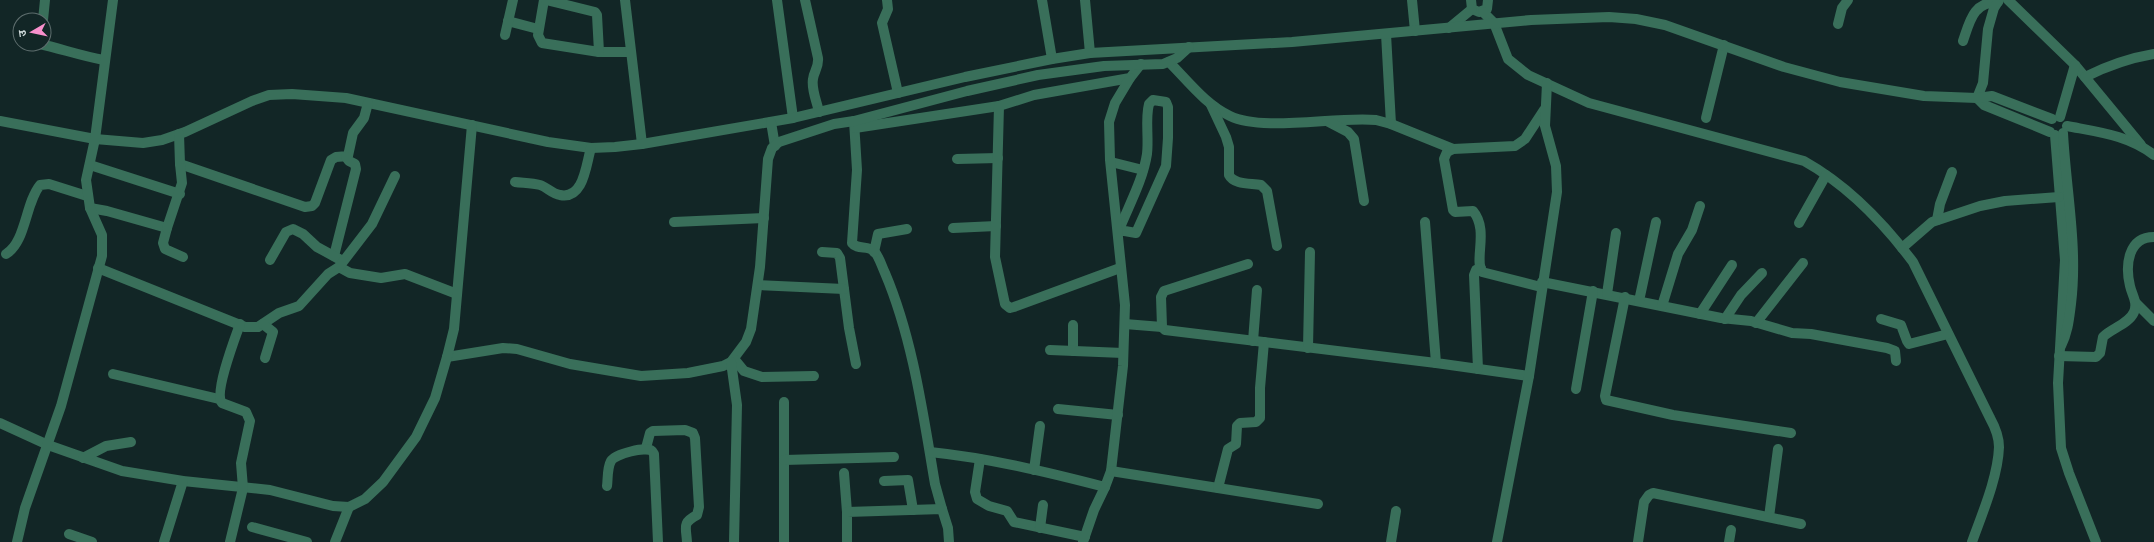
<svg xmlns="http://www.w3.org/2000/svg" width="2154" height="542" font-family="'Exo 2','Noto Sans Devanagari',sans-serif">
	<style>
		.lines { fill: none; stroke-linecap: round; stroke-linejoin: round }
		.minor { stroke: #396f5a; stroke-width: 10 }
	</style>
	<rect width="100%" height="100%" fill="#122626"/>
	<g class="lines">
		<g class="minor">
			<path d="M544,0L538,35L542,43L599,52H630"/>
			<path d="M546,0L595,12L597,15L599,52"/>
			<path d="M625,0L642,144"/>
			<path d="M777,0L793,118"/>
			<path d="M805,0L818,58C819,67 814,71 813,79C811,89 817,102 819,112"/>
			<path d="M887,0L888,9L882,23L898,93"/>
			<path d="M1042,0L1052,59"/>
			<path d="M1085,0L1090,53"/>
			<path d="M1412,0L1415,31"/>
			<path d="M1471,0L1472,9L1479,12L1487,9L1488,0"/>
			<path d="M2008,0L2075,65L2141,145"/>
			<path d="M1483,12L1494,23L1508,59L1528,75L1589,103L1804,161C1847,185 1883,222 1913,262L1990,418C1995,427 1999,437 1999,447C1998,477 1982,514 1972,542"/>
			<path d="M43,20L45,0"/>
			<path d="M508,21L538,29"/>
			<path d="M1838,24L1842,8L1848,0"/>
			<path d="M1449,28L1472,9"/>
			<path d="M1386,34L1391,124"/>
			<path d="M505,35L513,0"/>
			<path d="M1963,41C1970,21 1973,2 1998,2"/>
			<path d="M40,44C62,49 82,56 104,60"/>
			<path d="M1169,62C1188,81 1206,105 1230,116C1263,132 1337,116 1376,120L1391,124L1453,149"/>
			<path d="M2085,77C2107,66 2130,58 2154,54"/>
			<path d="M1977,98L1983,83L1988,29L1994,8L1999,0"/>
			<path d="M1977,98L1984,105L2050,132"/>
			<path d="M1211,105L1226,137L1229,147V175C1234,185 1251,183 1261,185L1267,191L1277,246"/>
			<path d="M2060,117L2075,65"/>
			<path d="M1706,118L1724,45"/>
			<path d="M0,121L95,139L143,143L162,140L185,132L252,101L269,95L292,94L346,98L548,142L591,148L615,147L642,144L793,118L965,77L1052,59L1090,53L1292,42L1531,20L1609,17L1636,19L1665,25L1784,67L1840,82L1924,96L1977,98L1992,96L2052,119"/>
			<path d="M854,121L857,170L852,243C857,250 868,245 874,251C879,256 882,267 885,273C913,339 923,414 935,484L942,509"/>
			<path d="M1327,121L1348,132L1354,139L1364,201"/>
			<path d="M771,122L775,146"/>
			<path d="M2067,126C2098,132 2128,135 2154,155"/>
			<path d="M855,128L999,106"/>
			<path d="M2055,135L2065,260L2058,383L2061,448L2069,473L2096,542"/>
			<path d="M957,159L998,158"/>
			<path d="M1111,162L1143,170"/>
			<path d="M180,164L305,207L312,206L315,203L331,160L336,157L348,156L353,133L364,118L368,103"/>
			<path d="M90,165L180,194"/>
			<path d="M515,182C523,183 532,183 540,185C547,187 552,194 560,195C584,200 586,164 591,148"/>
			<path d="M90,208L107,211L167,228L163,243L165,249L183,257"/>
			<path d="M1937,220L1940,204L1952,172"/>
			<path d="M674,222L764,218"/>
			<path d="M1425,222L1436,363L1529,376"/>
			<path d="M1799,223L1826,175"/>
			<path d="M167,228L182,183L180,164L179,134"/>
			<path d="M953,228L996,226"/>
			<path d="M1118,234L1119,230C1129,205 1143,180 1147,154C1149,137 1145,119 1149,104L1153,100L1166,102L1168,107V138L1166,166L1136,233L1119,230"/>
			<path d="M1902,248L1932,222L1980,206L2005,201L2059,197"/>
			<path d="M822,252L837,253L840,258L849,328L856,364"/>
			<path d="M874,252L878,234L907,229"/>
			<path d="M6,254C26,242 25,204 40,185L49,184L87,196"/>
			<path d="M334,256L356,169L355,164L349,161L346,157"/>
			<path d="M270,260L286,232L293,229L303,234L317,247L339,259"/>
			<path d="M1248,264L1164,291L1161,297L1162,327L1165,330L1436,363"/>
			<path d="M339,267L350,273L381,278L405,274L457,294"/>
			<path d="M98,268L245,327H258L279,313L299,306L328,274L339,267L372,224L395,176"/>
			<path d="M1120,268L1014,307L1010,308L1005,304L995,257L999,106L1034,95L1130,78L1141,64"/>
			<path d="M1542,282L1721,318L1751,321L1792,333L1811,334L1887,348L1895,351L1896,361"/>
			<path d="M758,285L844,289"/>
			<path d="M1541,287L1482,272C1474,259 1489,230 1473,211L1455,212L1453,210L1444,159L1447,152L1453,149L1515,146L1525,139L1544,110"/>
			<path d="M1607,294L1616,233"/>
			<path d="M1625,297L1605,396L1606,400L1673,415L1791,433"/>
			<path d="M1639,301L1656,222"/>
			<path d="M2136,303L2154,321"/>
			<path d="M1662,306L1678,254L1692,230L1700,206"/>
			<path d="M1700,314L1732,265"/>
			<path d="M1725,319L1741,295L1762,273"/>
			<path d="M1881,319L1901,325L1907,341L1909,344L1948,334"/>
			<path d="M1756,323L1803,263"/>
			<path d="M263,324L273,332L265,358"/>
			<path d="M1125,324L1162,327"/>
			<path d="M1073,325V351"/>
			<path d="M1253,341L1257,290"/>
			<path d="M2061,346C2068,332 2069,319 2071,304C2078,247 2066,190 2063,133"/>
			<path d="M1308,348L1310,252"/>
			<path d="M1050,350L1123,353"/>
			<path d="M2059,356L2096,357L2100,353L2103,337C2112,328 2129,324 2134,312C2138,302 2132,295 2130,286C2125,265 2128,237 2154,237"/>
			<path d="M447,357L503,348L517,349L570,364L641,376L688,373L723,366L731,362L746,342L751,329L760,267L768,159L772,148L779,142L834,124L854,121L967,91L1038,75L1104,66L1163,64L1177,58L1189,47"/>
			<path d="M735,360L744,371L762,377L814,376"/>
			<path d="M731,362L737,405L734,542"/>
			<path d="M1478,369L1474,275L1476,270L1481,268"/>
			<path d="M113,374L219,399"/>
			<path d="M1576,389L1593,291"/>
			<path d="M784,402V542"/>
			<path d="M1058,409L1118,415"/>
			<path d="M0,423L48,445L122,471L183,481L270,490L333,506L349,507L365,499L383,482L416,437L435,398L447,357L454,329L472,125"/>
			<path d="M646,448L650,433L653,431L685,430L693,433L695,438L699,507L697,515C682,523 686,526 687,542"/>
			<path d="M930,452C989,458 1047,472 1105,487L1111,471L1123,366L1125,305L1110,160L1109,122L1115,103L1130,78"/>
			<path d="M83,458L106,446L131,442"/>
			<path d="M980,459L975,492L977,499L989,506L1007,511L1014,522L1085,537"/>
			<path d="M784,460L894,457"/>
			<path d="M1034,470L1040,426"/>
			<path d="M1111,471L1318,504"/>
			<path d="M844,473L847,512"/>
			<path d="M884,481L908,480L913,510"/>
			<path d="M607,486C608,479 607,468 611,461C615,454 646,446 652,451L654,454L658,542"/>
			<path d="M1218,488L1228,449L1236,444L1237,426L1240,423L1256,422L1260,418V388L1264,342"/>
			<path d="M1769,517L1778,449"/>
			<path d="M252,527L307,542"/>
			<path d="M1040,528L1043,505"/>
			<path d="M69,534L92,542"/>
			<path d="M17,542L25,508L61,406L102,256V235L90,208L86,180L95,139L113,0"/>
			<path d="M164,542L183,481"/>
			<path d="M230,542L243,488L241,463L250,421L246,412L222,403C214,393 235,338 240,324"/>
			<path d="M335,542L349,507"/>
			<path d="M847,542V512L942,509L948,528L949,542"/>
			<path d="M1083,542L1094,510L1105,487"/>
			<path d="M1391,542L1396,511"/>
			<path d="M1497,542L1529,376L1557,192L1556,166L1545,126L1547,83"/>
			<path d="M1638,542L1644,502L1649,495L1653,493L1801,524"/>
			<path d="M1729,542L1731,530"/>
		</g>
	</g>
	<g transform="translate(32 32) rotate(261)"><circle r="19" fill="#122626" stroke="#5e6e6e"/>
	<path d="M0-3L7 15L0 10L-7 15Z" fill="#f890cc"/>
	<text y="-6" font-size="11" font-weight="bold" text-anchor="middle" fill="#cfdada">उ</text>
	</g>
</svg>
